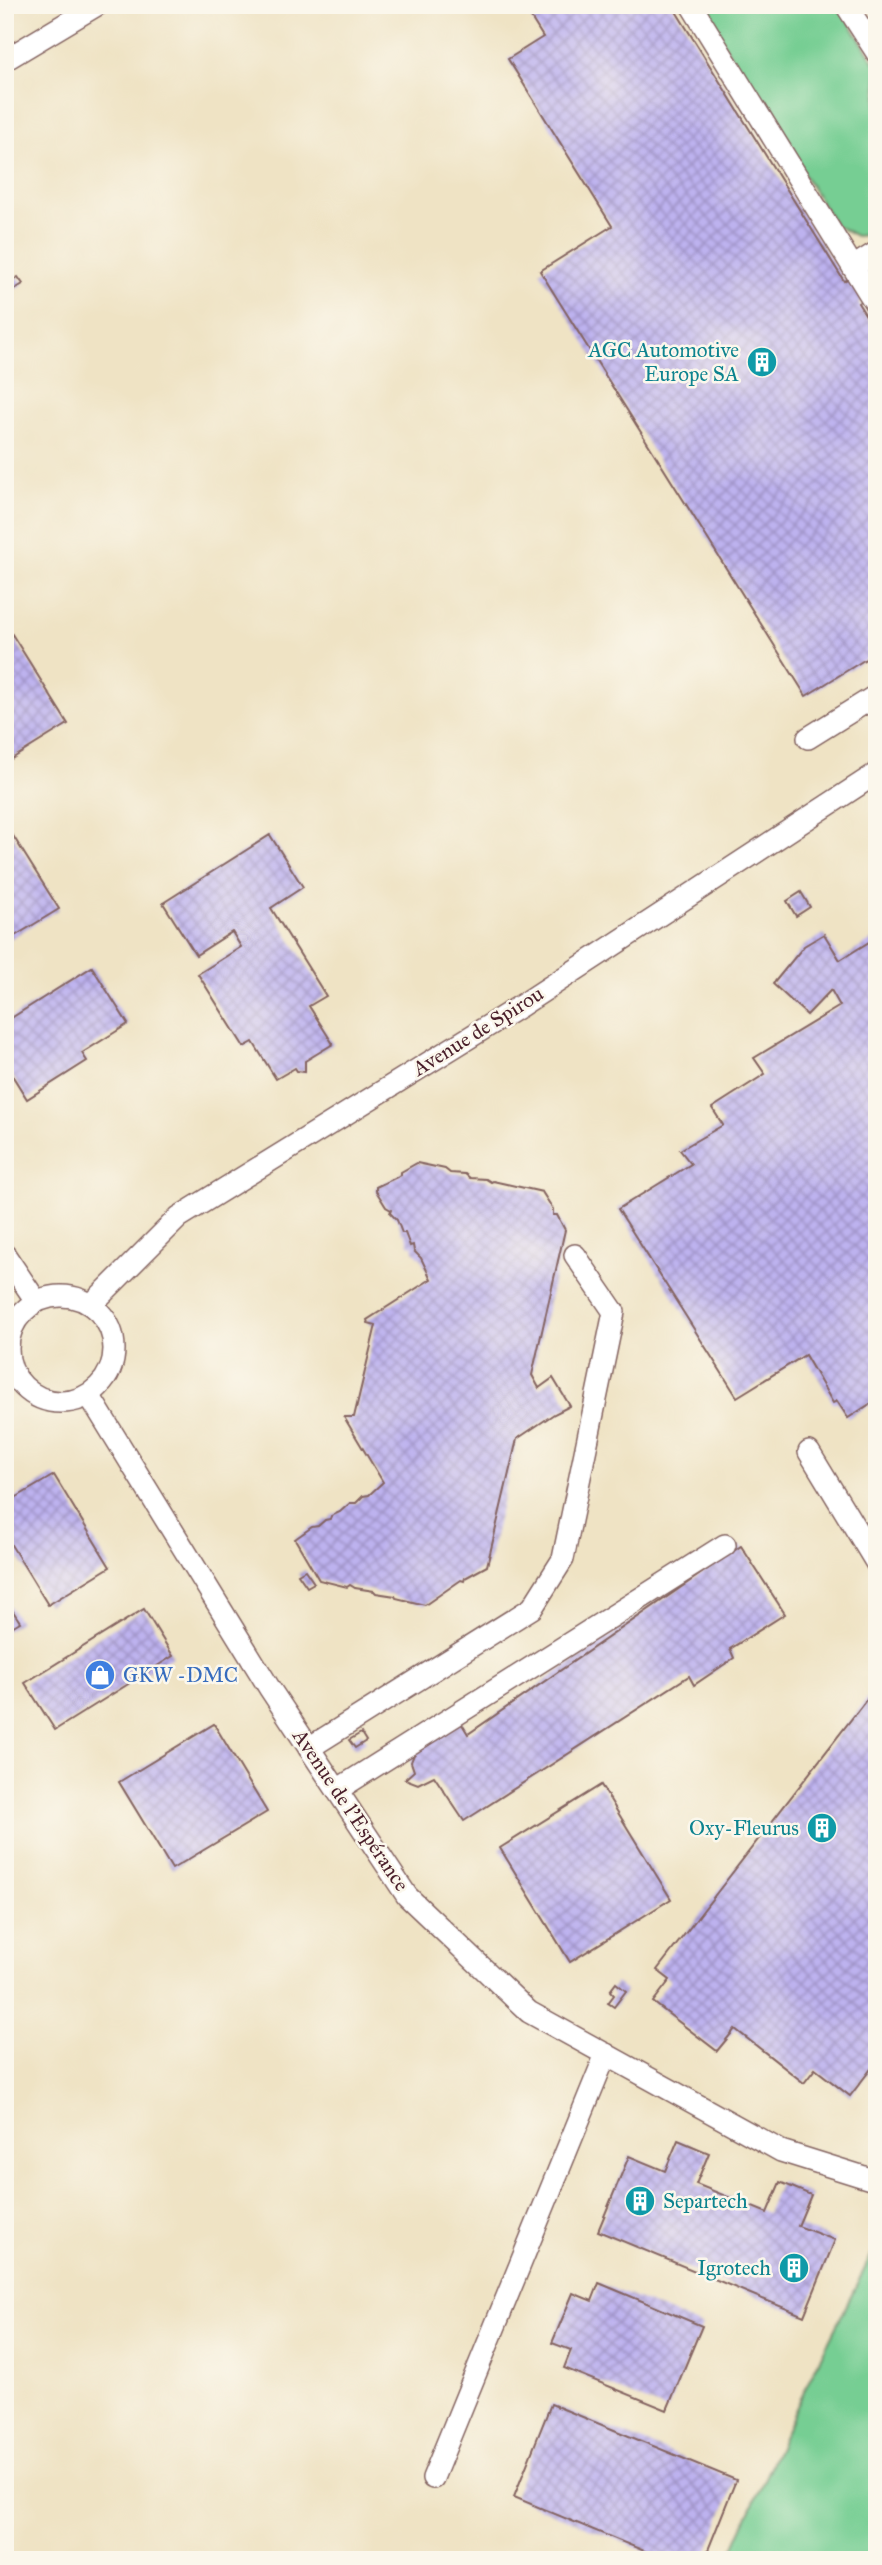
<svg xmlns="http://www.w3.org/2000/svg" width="882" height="2565" font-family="'IM FELL Great Primer',serif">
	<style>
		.green { fill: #76ce93; stroke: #60765f; stroke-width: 2 }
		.building { fill: url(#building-cross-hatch) }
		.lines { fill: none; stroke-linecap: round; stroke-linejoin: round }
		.minor-casing { stroke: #846461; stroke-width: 24 }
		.minor { stroke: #fff; stroke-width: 21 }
		.labels { text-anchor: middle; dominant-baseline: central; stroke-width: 5; stroke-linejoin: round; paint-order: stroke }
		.culture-label { font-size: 21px; fill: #0d838f; stroke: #fbf7ec; text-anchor: end }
		.street-label { font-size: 21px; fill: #4a1f2b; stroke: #fbf7ec }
		.shop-label { font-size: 21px; fill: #366cbe; stroke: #fbf7ec; text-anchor: start }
	</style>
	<defs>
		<pattern id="building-cross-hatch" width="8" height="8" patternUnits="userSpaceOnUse" patternTransform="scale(1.75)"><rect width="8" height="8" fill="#bdb2ef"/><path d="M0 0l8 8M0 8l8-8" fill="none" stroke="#9c90c2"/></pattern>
	</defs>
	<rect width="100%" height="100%" fill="#fbf7ec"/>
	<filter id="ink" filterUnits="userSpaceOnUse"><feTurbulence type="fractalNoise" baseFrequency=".0143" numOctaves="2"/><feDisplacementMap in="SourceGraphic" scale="14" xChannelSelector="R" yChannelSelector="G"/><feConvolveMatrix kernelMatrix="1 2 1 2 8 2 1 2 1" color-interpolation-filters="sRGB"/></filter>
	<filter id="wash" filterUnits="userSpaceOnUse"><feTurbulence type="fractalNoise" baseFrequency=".00686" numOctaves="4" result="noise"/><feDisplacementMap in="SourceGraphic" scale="28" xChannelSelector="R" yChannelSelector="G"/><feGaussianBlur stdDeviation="1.57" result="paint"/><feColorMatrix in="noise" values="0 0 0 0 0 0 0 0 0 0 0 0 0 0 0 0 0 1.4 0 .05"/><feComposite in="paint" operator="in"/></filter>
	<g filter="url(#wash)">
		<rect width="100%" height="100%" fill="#efe3c4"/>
		<g class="green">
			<path d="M700,5H838L877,66V234L856,236L835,225Z"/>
			<path d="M877,2244V2560H728L803,2393Z"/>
		</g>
		<g id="blocks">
			<g class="building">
				<path d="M523,5H672L844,281L852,276L865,298L858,303L877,333V652L806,696L540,271L612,226L508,59L543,37Z"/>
				<path d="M18,277L23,284L5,295V285Z"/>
				<path d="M5,623L68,724L5,763Z"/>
				<path d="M5,823L59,909L5,942Z"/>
				<path d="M270,835L303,887L271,908L326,996L309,1006L333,1044L305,1061V1072L297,1071L295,1068L276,1079L253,1042L244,1047L198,974L241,947L232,932L196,955L163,903Z"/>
				<path d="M801,892L810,907L796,916L787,901Z"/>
				<path d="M824,934L840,960L877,937V1415L870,1404L848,1418L837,1401L833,1403L805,1355L737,1397L618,1209L691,1164L680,1150L723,1125L712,1108L765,1074L754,1058L840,1006L831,990L807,1015L773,984L804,946Z"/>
				<path d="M92,967L128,1024L82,1053L87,1061L27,1099L5,1064V1022Z"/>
				<path d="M417,1163L445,1169L450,1173L465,1174L470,1178L486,1179L491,1182L493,1181L542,1192L553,1209V1215H557L565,1230L532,1375L539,1388L553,1378L570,1406L554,1414L517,1439L487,1566L465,1578L464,1581L461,1580L425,1605L396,1598L395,1596L376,1593L374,1591L355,1588L350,1585L347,1587L319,1580L295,1539L312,1527L318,1526L325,1520L330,1519L331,1516L340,1512L350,1503H356L363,1496L369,1495L383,1482L344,1417H354L376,1325L368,1323L367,1320L431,1279L421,1258L414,1251L413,1245L410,1246L405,1233H402L397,1220L390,1213L391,1210L386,1207L376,1191V1187L401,1175V1172Z"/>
				<path d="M54,1475L110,1567L48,1605L5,1535V1504Z"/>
				<path d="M741,1546L785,1614L730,1649L734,1658L694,1685L689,1676L464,1821L434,1776L418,1784L405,1779L414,1771L411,1762L415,1752L460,1721L468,1734Z"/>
				<path d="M305,1570L314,1583L307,1587L298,1574Z"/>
				<path d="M5,1599L20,1622L5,1631Z"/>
				<path d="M144,1609L173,1656L55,1730L25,1683Z"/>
				<path d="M877,1686V2061L850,2096L815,2069L804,2083L735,2029L717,2051L653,2002L670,1980L657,1970Z"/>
				<path d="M214,1724L267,1812L172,1869L119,1782Z"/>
				<path d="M361,1733L366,1741L355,1748L349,1740Z"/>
				<path d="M601,1785L671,1899L570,1962L500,1848Z"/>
				<path d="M616,1983L626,1991L614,2007L608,2003L614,1995L610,1991Z"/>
				<path d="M678,2140L709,2153L696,2184L767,2213L780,2182L811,2195L798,2226L835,2240L804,2316L598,2231L629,2156L665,2171Z"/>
				<path d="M599,2283L702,2326L667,2410L564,2368L571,2350L552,2343L573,2293L592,2301Z"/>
				<path d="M551,2404L736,2480L704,2560H666L514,2497Z"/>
			</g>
		</g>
	</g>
	<g filter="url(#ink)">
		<use href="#blocks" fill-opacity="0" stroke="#846461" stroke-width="2"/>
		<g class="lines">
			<g class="minor-casing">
				<g id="minor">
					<path d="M691,5L877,306"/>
					<path d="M846,5L877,53"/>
					<path d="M5,60L97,5"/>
					<path d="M853,267L877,252"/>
					<path d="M808,738L877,695"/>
					<path d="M5,1255L36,1301"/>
					<circle cx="61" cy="1349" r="53"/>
					<path d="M91,1305L179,1217L522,1005L877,773"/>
					<path d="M89,1395L270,1689L407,1896L529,2012L781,2151L877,2181"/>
					<path d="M809,1452L877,1564"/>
					<path d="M309,1748L532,1608L563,1559L614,1312L575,1255"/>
					<path d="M337,1790L725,1545"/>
					<path d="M433,2478L606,2054"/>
				</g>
			</g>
			<use href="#minor" class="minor"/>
		</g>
	</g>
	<defs>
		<g id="building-disc" transform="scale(1.575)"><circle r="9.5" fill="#0f9aa8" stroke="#fbf7ec"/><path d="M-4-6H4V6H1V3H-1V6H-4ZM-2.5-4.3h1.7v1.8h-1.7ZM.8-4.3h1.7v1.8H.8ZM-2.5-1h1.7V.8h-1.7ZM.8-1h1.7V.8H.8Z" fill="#fff"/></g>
		<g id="shop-disc" transform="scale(1.575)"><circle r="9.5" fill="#3f7fe0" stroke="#fbf7ec"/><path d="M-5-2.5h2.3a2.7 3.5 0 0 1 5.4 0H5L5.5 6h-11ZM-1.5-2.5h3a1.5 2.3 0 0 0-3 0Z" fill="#fff"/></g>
	</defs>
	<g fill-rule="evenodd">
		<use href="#building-disc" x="762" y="362"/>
		<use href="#shop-disc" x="100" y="1675"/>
		<use href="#building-disc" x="822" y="1828"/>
		<use href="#building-disc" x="640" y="2201"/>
		<use href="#building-disc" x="794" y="2268"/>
	</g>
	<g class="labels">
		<g class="culture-label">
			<text x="739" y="350">AGC Automotive<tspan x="739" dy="24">Europe SA</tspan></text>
			<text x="799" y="1828">Oxy-Fleurus</text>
			<text x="663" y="2201" text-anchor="start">Separtech</text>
			<text x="771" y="2268">Igrotech</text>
		</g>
		<g class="street-label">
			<text transform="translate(478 1031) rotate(-32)">Avenue de Spirou</text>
			<text transform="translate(351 1810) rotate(56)">Avenue de l'Espérance</text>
		</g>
		<g class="shop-label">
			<text x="123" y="1675">GKW -DMC</text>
		</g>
	</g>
	<rect width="882" height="2565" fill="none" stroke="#fbf7ec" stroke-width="28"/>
</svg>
